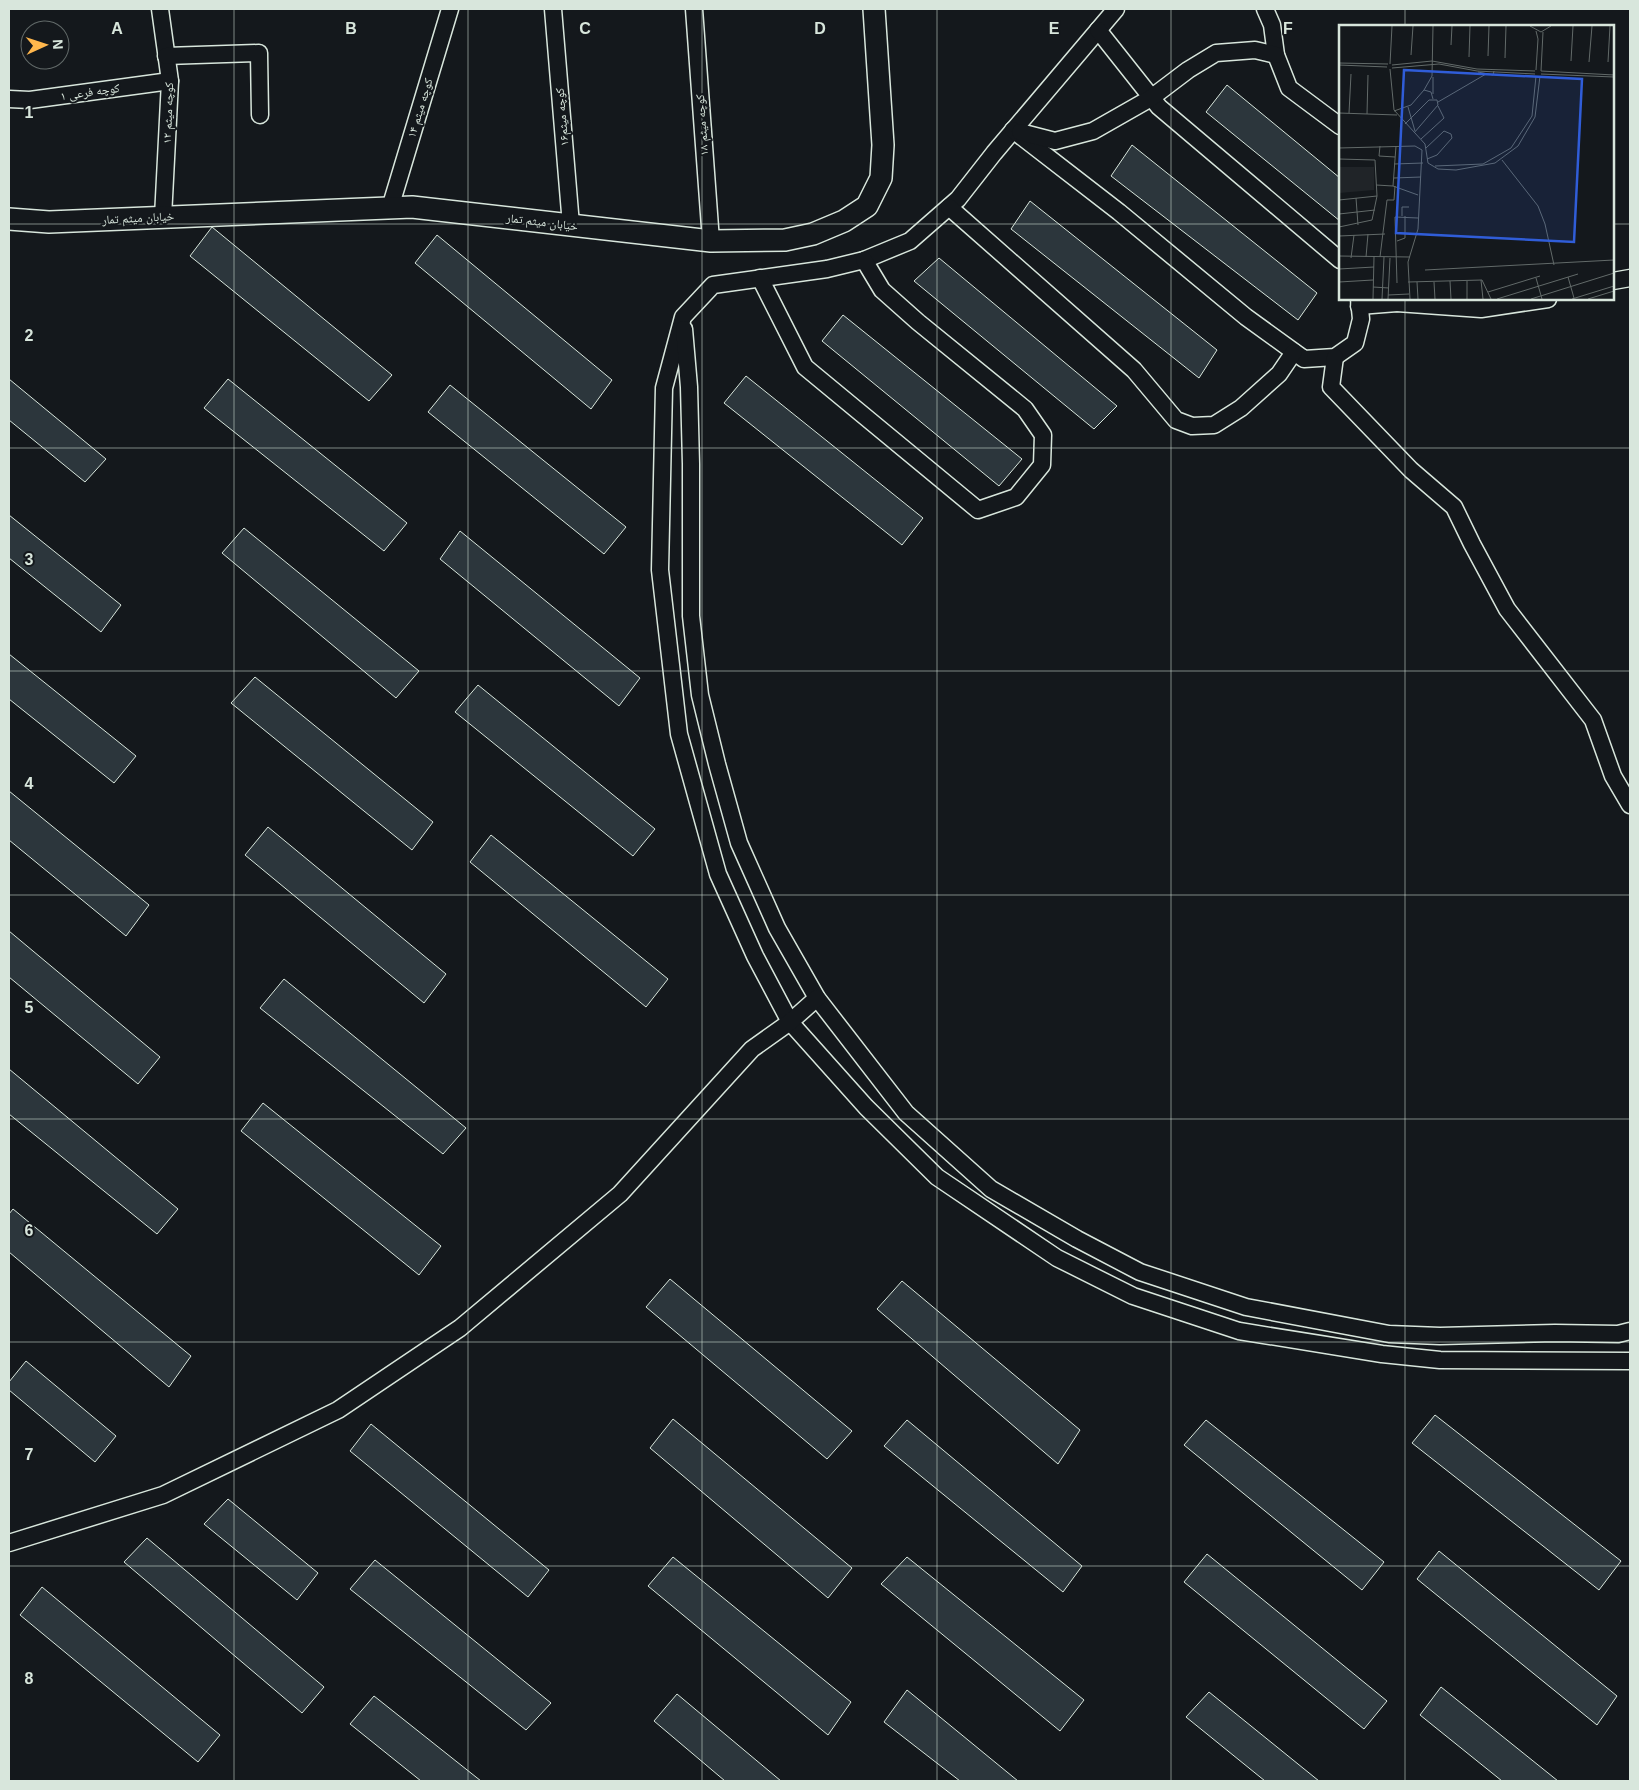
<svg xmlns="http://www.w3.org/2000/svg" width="1639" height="1790" font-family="Helvetica,'Noto Naskh Arabic',sans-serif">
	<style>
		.building { fill: #2c363c; stroke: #d8e6dc }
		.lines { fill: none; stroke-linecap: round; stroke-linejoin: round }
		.minor-casing { stroke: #d8e6dc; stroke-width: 19 }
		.tertiary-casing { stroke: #d8e6dc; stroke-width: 24 }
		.minor { stroke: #14181c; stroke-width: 16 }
		.tertiary { stroke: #14181c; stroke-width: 21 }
		.grid { fill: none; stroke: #d8e6dc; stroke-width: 1; stroke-opacity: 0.55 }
		.labels { text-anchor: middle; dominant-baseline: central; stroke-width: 4; stroke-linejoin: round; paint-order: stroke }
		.street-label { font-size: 12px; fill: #d8e6dc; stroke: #14181c }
		.inset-road { fill: none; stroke: #626a69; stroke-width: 1 }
		.view { fill: #305dd8; fill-opacity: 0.15; stroke: #305dd8; stroke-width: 2.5 }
		.inset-edge { fill: none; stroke: #d8e6dc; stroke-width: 2.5 }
		.grid-label { font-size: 16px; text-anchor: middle; font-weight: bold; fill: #d8e6dc; stroke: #14181c; stroke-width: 4; stroke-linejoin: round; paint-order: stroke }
	</style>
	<rect width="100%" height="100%" fill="#14181c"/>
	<g class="building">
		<path d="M1227,85L1340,178V221L1206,112Z"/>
		<path d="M1132,145L1317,293L1298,320L1111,176Z"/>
		<path d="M1030,201L1217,350L1199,378L1011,229Z"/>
		<path d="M212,227L392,375L369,401L190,256Z"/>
		<path d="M437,235L612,380L591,409L415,263Z"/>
		<path d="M939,258L1117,406L1094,429L914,281Z"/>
		<path d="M843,315L1022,459L999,486L822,341Z"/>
		<path d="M746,376L923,518L902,545L724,403Z"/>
		<path d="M9,379L106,459L85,482L9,420Z"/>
		<path d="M228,379L407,523L384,551L204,408Z"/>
		<path d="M450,385L626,527L604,554L428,412Z"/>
		<path d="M9,515L121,605L101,632L9,558Z"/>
		<path d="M244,528L419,671L396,698L222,553Z"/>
		<path d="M460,531L640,678L619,706L440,559Z"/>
		<path d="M9,654L136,756L114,783L9,699Z"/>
		<path d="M255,677L433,822L412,850L231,703Z"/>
		<path d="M478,685L655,829L633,856L455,712Z"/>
		<path d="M9,791L149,905L126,936L9,840Z"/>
		<path d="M268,827L446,974L424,1003L245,855Z"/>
		<path d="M491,835L668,979L646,1007L470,862Z"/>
		<path d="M9,931L160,1057L138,1084L9,977Z"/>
		<path d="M284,979L466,1128L443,1154L260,1008Z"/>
		<path d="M9,1069L178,1209L157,1234L9,1114Z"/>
		<path d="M263,1103L441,1246L419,1275L241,1131Z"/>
		<path d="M13,1209L191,1356L169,1387L9,1252V1214Z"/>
		<path d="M670,1279L852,1431L827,1459L646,1307Z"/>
		<path d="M902,1281L1080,1430L1058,1464L877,1309Z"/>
		<path d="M26,1361L116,1436L95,1462L9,1390V1382Z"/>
		<path d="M1435,1415L1621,1561L1599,1590L1412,1443Z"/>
		<path d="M673,1419L852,1568L828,1598L650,1448Z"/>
		<path d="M907,1420L1082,1566L1063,1592L884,1446Z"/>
		<path d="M1206,1420L1384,1562L1362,1590L1184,1445Z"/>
		<path d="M371,1424L549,1570L528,1597L350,1451Z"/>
		<path d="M228,1499L318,1573L297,1600L204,1524Z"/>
		<path d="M147,1538L324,1687L302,1713L124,1562Z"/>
		<path d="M1439,1551L1617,1696L1597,1725L1417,1579Z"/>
		<path d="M1207,1554L1387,1701L1364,1729L1184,1582Z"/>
		<path d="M673,1557L851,1702L828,1735L648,1586Z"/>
		<path d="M907,1557L1084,1700L1060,1731L881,1584Z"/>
		<path d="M375,1560L551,1703L526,1730L350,1589Z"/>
		<path d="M42,1587L220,1735L198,1762L20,1615Z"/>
		<path d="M1441,1687L1558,1781H1502L1420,1715Z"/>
		<path d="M907,1690L1018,1781H960L884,1722Z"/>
		<path d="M1209,1692L1319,1781H1265L1186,1717Z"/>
		<path d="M677,1694L781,1781H725L654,1721Z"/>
		<path d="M374,1696L481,1781H421L350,1724Z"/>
	</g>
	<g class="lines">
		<g class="minor-casing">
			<g id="minor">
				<path d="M160,9L170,81L163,217"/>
				<path d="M553,9L571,225"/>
				<path d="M694,9L711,241"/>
				<path d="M1116,9L994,153L958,199L910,241L864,260L827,269L713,285L683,317L664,388L660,570L679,734L718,874L755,956L790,1022L866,1107L937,1177L1057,1258L1133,1296L1239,1331L1382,1354L1440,1360L1630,1361"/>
				<path d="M1265,9L1272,25L1276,55L1289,88L1340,126"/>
				<path d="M1098,30L1159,107L1340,260"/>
				<path d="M166,56L259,53L260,115"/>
				<path d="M9,99L30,100L170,81"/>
				<path d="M1013,130L1119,212L1246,317L1304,359L1335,357L1355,343L1361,319L1359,299"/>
				<path d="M1020,132L1055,141L1093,131L1151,98L1188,70L1216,53L1255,50L1276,55"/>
				<path d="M949,207L1134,370L1176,420L1192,426L1214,425L1241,408L1279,374L1294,352"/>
				<path d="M390,208L450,9"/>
				<path d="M760,278L805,367L978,510L1016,497L1042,465L1043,435L1025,409L918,322L882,290L864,260"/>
				<path d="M1613,281L1630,278"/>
				<path d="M1397,303L1481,309L1548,299"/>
				<path d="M1359,306L1397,303L1402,299"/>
				<path d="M684,329L689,387L691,464V616L700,695L717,764L739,843L777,928L817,998L906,1113L991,1189L1077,1239L1140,1272L1246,1307L1389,1334L1440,1336L1555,1333L1618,1334L1630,1331"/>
				<path d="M1335,357L1331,387L1411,470L1454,507L1472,544L1507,609L1593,720L1613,776L1630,805"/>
				<path d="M9,1543L163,1495L338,1410L460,1328L620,1194L752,1049L790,1022L817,998"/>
			</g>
		</g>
		<g class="tertiary-casing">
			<path id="tertiary" d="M9,219L49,222L412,207L711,241L785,240L813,234L844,221L867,206L881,178L883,145L874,9"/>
		</g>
		<use href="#minor" class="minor"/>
		<use href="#tertiary" class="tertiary"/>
	</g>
	<path class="grid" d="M234,9V1781M468,9V1781M702,9V1781M937,9V1781M1171,9V1781M1405,9V26M9,224H1340M1613,224H1630M1405,299V1781M9,448H1630M9,671H1630M9,895H1630M9,1119H1630M9,1342H1630M9,1566H1630"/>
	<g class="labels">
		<g class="street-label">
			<text transform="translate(90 92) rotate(-8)">کوچه فرعی ۱</text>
			<text transform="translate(420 108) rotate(-73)">کوچه میثم ۱۴</text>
			<text transform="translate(168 113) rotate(-88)">کوچه میثم ۱۲</text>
			<text transform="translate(562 117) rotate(-95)">کوچه میثم۱۶</text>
			<text transform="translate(702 125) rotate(-94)">کوچه میثم ۱۸</text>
			<text transform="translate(138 218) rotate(-3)">خیابان میثم تمار</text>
			<text transform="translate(542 222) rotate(7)">خیابان میثم تمار</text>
		</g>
	</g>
	<g transform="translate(1339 25)">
		<rect width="275" height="275" fill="#14181c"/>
		<path d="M0,142H35V165L0,168Z" fill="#202428"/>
		<path class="inset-road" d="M191,1L202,7L212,1M112,20L113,1M72,30L74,1M149,31L150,1M130,32L131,1M166,33L167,1M232,36L234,1M250,37L253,1M269,37L271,1M0,38L49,39M51,39L53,1M0,40L48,42M53,40L93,36L138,44L196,46M53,43L100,39L138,46L196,49M51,44L55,85L86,119L89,138L99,144L117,145L156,138L179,121L196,92L201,51M197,45L199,14L197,6M202,46L275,50M202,46L204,7M139,47L154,50L155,46M202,49L275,52M94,52V69M85,65L93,51L94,1M99,77L147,49M69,82L76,106M55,86L72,80L85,65L92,67L94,74M0,88L58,90M10,88L12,49M28,89L29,50M66,99L90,75H98L99,80L75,108M82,114L105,93L99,81M41,121L40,131L56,132M0,123L76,121L83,125L79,204L69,237L71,274M87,123L105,106L112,109L113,113L98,130L88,134M0,134L36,135L38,171L33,195L0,202M163,135L199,181L206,199L215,240M55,139L84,138M96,141L144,139L172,123L193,91L197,51M55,153L82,152M37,160L54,161L79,170M54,161L57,121M17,173L19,200M0,175L38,171M0,189L36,185M63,191V182H70M0,211L46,209M58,216L66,213V191M0,231L71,232M27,232L29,209M41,232L48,175H55L56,161M12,233L15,210M0,244L35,242M86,245L275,235M229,252L235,273M197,253L203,274M142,255L144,274M111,256L112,274M128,256V274M0,257L34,255M69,257L143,255L152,274M78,257L79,274M95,257L96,274M58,258L56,192L79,193M34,262L50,263M149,267L201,251M49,270L70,269M34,274L35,232M43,274L45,232M49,274L51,233M158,274L239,249M192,274L275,248M233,274L275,261M249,274L275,266"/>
		<path class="view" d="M65,45L243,54L235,217L57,208Z"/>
		<rect width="275" height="275" class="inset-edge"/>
	</g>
	<g class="grid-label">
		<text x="117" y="34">A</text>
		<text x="351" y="34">B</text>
		<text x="585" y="34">C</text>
		<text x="820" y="34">D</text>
		<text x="1054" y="34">E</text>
		<text x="1288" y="34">F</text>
		<text x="29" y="118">1</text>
		<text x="29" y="341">2</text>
		<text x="29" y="565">3</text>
		<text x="29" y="789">4</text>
		<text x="29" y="1013">5</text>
		<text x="29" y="1236">6</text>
		<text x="29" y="1460">7</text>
		<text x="29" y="1684">8</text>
	</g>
	<rect width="1639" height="1790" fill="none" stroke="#d8e6dc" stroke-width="20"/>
	<g transform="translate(45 45) rotate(87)"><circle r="24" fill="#14181c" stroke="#626a69"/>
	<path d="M0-4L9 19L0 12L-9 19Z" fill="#ffb74d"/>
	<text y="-8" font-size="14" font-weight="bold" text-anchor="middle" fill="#d8e6dc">N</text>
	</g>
</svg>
